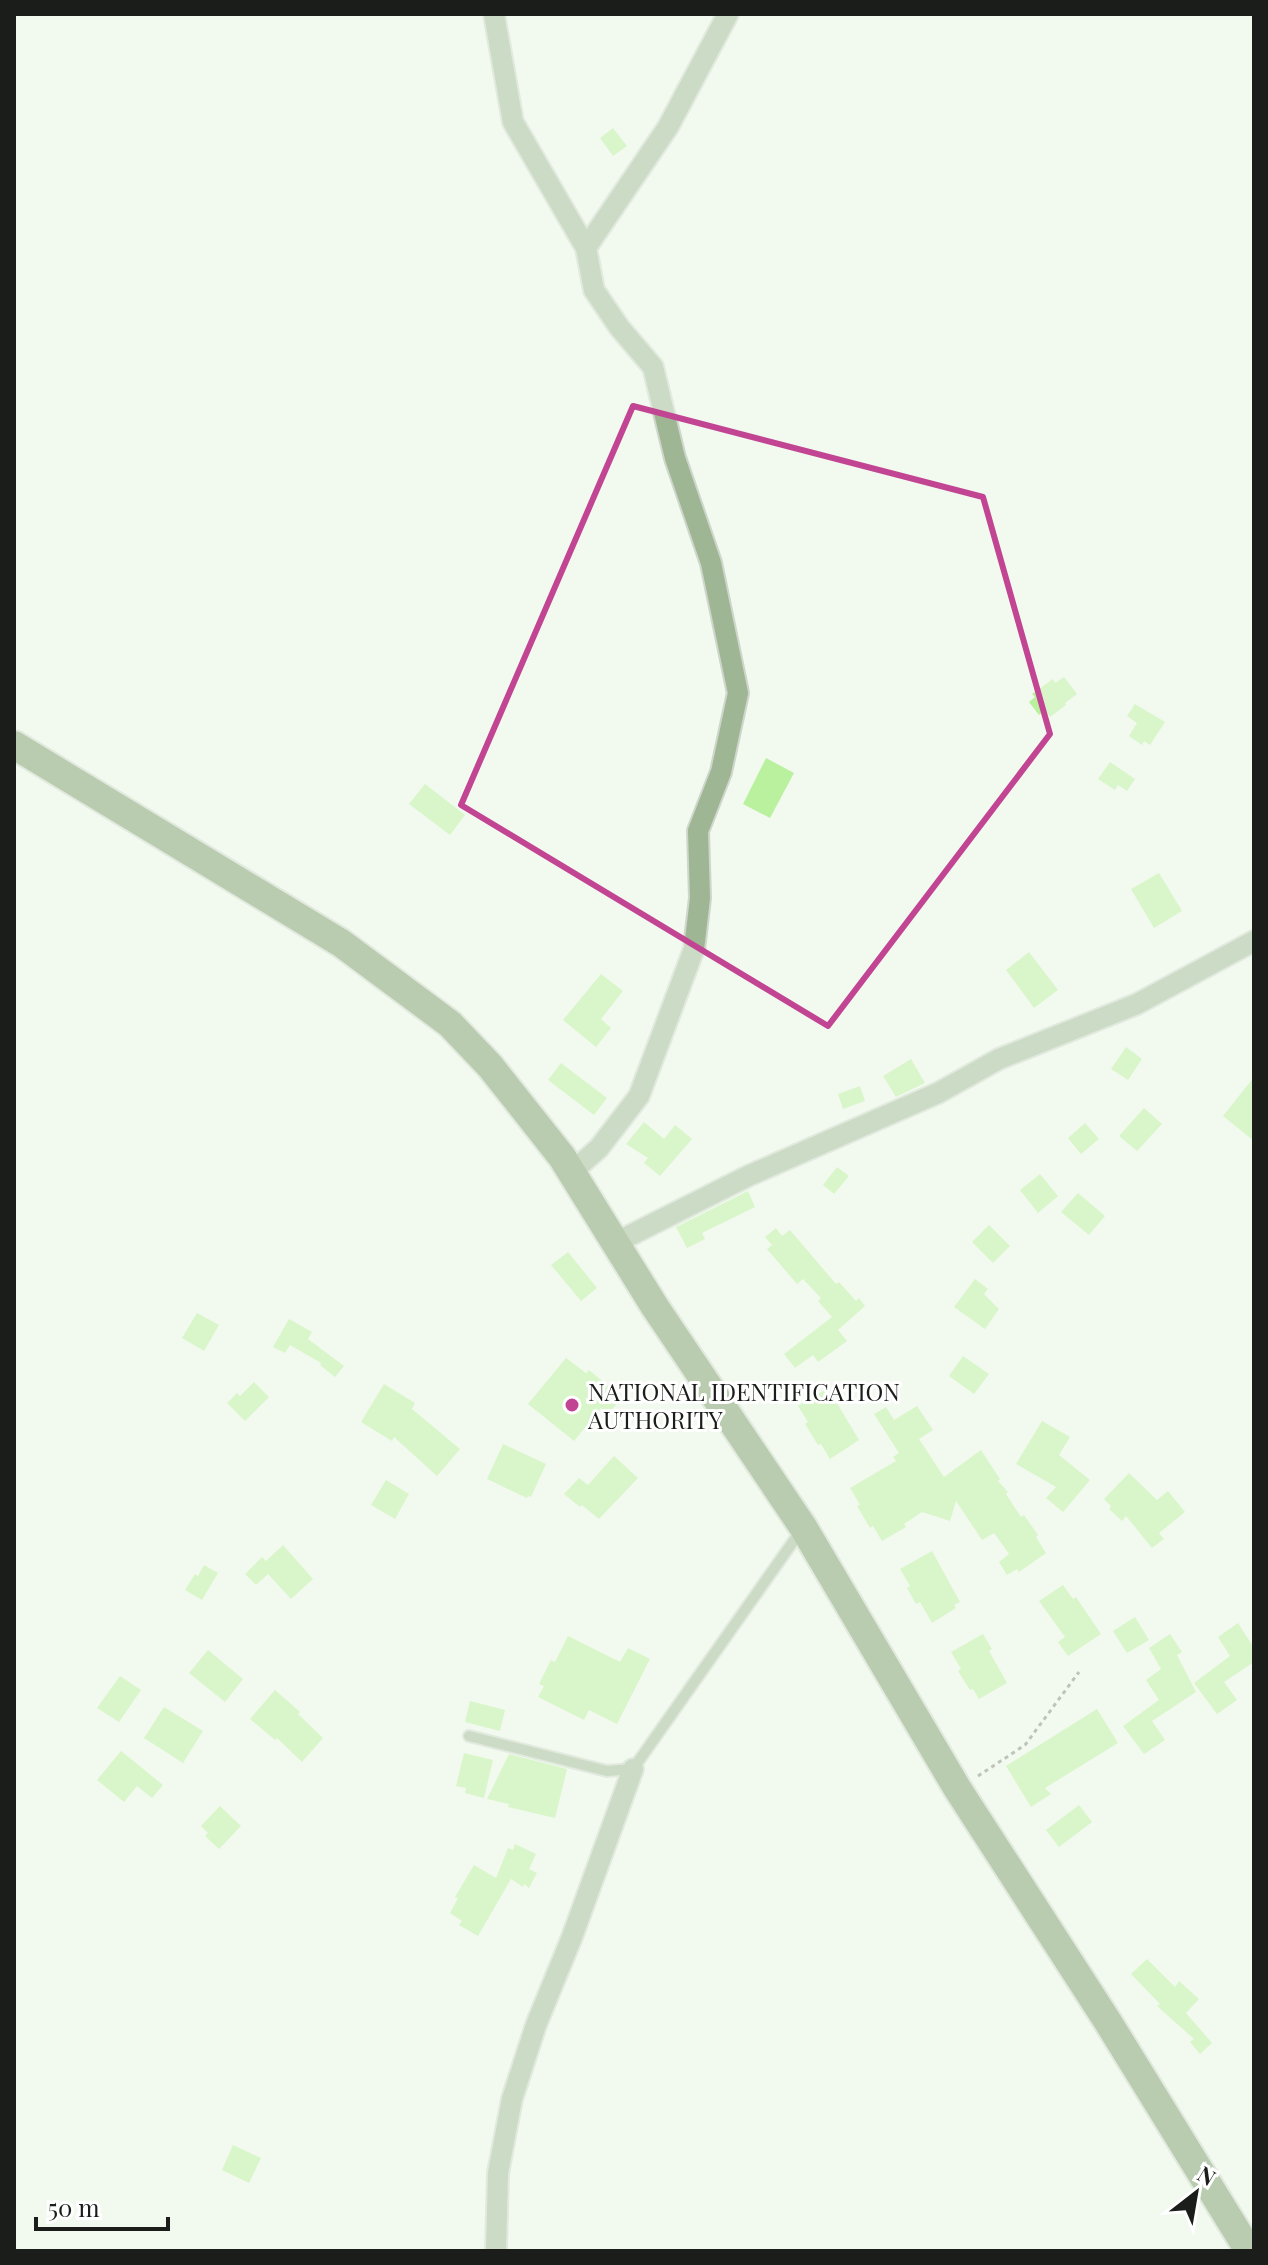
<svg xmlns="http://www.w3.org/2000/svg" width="1268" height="2265" font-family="'Playfair Display',serif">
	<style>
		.building { fill: #baf19e }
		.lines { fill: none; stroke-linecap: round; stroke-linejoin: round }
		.lane-casing { stroke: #cfd6cc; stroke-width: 14 }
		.street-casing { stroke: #cfd6cc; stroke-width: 24 }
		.secondary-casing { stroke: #cfd6cc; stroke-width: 32 }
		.path { stroke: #7f847d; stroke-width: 3; stroke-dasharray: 4 4; stroke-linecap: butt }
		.lane { stroke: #9eb693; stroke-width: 10 }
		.street { stroke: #9eb693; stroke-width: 20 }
		.secondary { stroke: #739562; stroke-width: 28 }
		.marked { fill: none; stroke: #c24593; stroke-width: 6; stroke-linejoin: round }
		.poi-dot { fill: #c24593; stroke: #fff; stroke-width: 3 }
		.labels { text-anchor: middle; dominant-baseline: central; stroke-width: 6; stroke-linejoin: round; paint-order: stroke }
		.poi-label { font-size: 24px; fill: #1a1d19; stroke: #fff; text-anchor: start }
	</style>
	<rect width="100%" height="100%" fill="#f2f9ee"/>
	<g class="building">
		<path d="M613,128L627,146L613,156L600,138Z"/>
		<path d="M1064,677L1077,694L1065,703L1066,705L1050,717L1045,710L1039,715L1029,702L1035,697L1032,694L1053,679L1055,683Z"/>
		<path d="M1135,704L1165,722L1150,745L1144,741L1142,745L1129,736L1137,723L1127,716Z"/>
		<path d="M766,758L794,773L770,818L743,804Z"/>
		<path d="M1110,762L1135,779L1127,791L1118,785L1115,790L1098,779Z"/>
		<path d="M425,784L465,815L450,835L409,804Z"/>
		<path d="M1159,873L1182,911L1154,928L1131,889Z"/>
		<path d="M1029,952L1058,990L1034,1008L1006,970Z"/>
		<path d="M601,974L623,991L601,1019L611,1028L596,1047L563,1020Z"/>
		<path d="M1126,1047L1142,1059L1128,1080L1111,1069Z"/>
		<path d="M911,1059L925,1083L896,1097L883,1076Z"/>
		<path d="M561,1063L607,1098L594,1115L548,1080Z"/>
		<path d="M1254,1077V1141L1223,1116Z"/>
		<path d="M860,1086L865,1101L843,1109L838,1094Z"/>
		<path d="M1144,1108L1162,1124L1137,1151L1119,1136Z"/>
		<path d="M644,1122L664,1139L675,1125L692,1139L660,1176L644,1163L648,1158L626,1144Z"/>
		<path d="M1085,1123L1099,1139L1081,1154L1068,1138Z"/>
		<path d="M837,1167L849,1176L834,1194L823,1185Z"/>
		<path d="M1040,1174L1058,1196L1038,1213L1020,1190Z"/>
		<path d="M748,1191L755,1207L702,1233L705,1239L687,1248L676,1227Z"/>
		<path d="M1078,1193L1105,1216L1089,1235L1061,1212Z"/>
		<path d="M989,1225L1010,1246L993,1263L972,1242Z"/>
		<path d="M776,1228L782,1236L790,1230L836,1284L839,1282L856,1301L859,1298L865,1306L838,1330L847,1341L818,1362L813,1355L795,1368L784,1354L832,1317L818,1301L821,1298L803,1279L797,1284L767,1249L772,1245L765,1237Z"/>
		<path d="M568,1252L597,1288L581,1301L551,1265Z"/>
		<path d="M975,1279L988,1289L984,1294L999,1309L985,1329L954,1307Z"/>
		<path d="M197,1313L219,1325L204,1351L182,1338Z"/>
		<path d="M289,1319L312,1332L308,1339L344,1366L335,1377L320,1365L321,1363L290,1345L285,1353L273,1347Z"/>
		<path d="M963,1356L989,1374L974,1394L949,1376Z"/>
		<path d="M566,1358L586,1373L589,1370L622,1398L608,1414L601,1408L574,1441L528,1404Z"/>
		<path d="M254,1382L269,1397L245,1421L227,1403L237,1393L240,1396Z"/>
		<path d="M384,1384L415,1403L412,1409L460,1449L437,1476L394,1437L392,1441L361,1422Z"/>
		<path d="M828,1388L859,1440L830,1459L821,1444L818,1445L805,1424L808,1422L798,1406Z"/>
		<path d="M917,1406L933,1430L919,1439L944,1477L981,1450L1000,1479L998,1481L1008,1492L1006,1494L1021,1517L1024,1515L1038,1535L1036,1537L1046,1553L1019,1572L1017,1569L1007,1575L999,1562L1009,1554L994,1533L982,1540L956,1501L950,1521L922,1512L904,1524L906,1527L882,1541L873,1526L870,1528L857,1506L860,1505L850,1488L896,1461L893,1457L899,1453L874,1414L886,1407L894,1420Z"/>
		<path d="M1042,1421L1070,1437L1059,1455L1090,1480L1063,1512L1046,1498L1056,1487L1016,1464Z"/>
		<path d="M503,1444L546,1464L531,1497L528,1496L527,1498L487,1479Z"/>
		<path d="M614,1456L638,1478L599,1519L582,1505L580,1507L564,1494L579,1478L588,1485Z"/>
		<path d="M1129,1473L1157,1500L1168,1491L1185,1512L1159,1533L1164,1539L1152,1548L1126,1516L1122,1521L1109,1509L1111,1506L1104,1499Z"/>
		<path d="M386,1480L409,1494L395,1519L371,1505Z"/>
		<path d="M283,1545L313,1579L291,1599L268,1574L256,1585L245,1574L262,1557L266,1561Z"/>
		<path d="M932,1551L960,1602L954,1605L956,1608L932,1623L920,1602L916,1604L907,1588L910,1586L900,1569Z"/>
		<path d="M204,1565L218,1573L202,1600L185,1590L195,1574L198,1576Z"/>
		<path d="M1063,1585L1073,1599L1076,1597L1101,1634L1068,1656L1058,1642L1065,1637L1039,1601Z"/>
		<path d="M1135,1617L1149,1640L1127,1653L1113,1631Z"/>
		<path d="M1238,1623L1254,1648V1662L1224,1682L1237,1700L1217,1714L1194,1683L1230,1656L1218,1637Z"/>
		<path d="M983,1634L992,1649L989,1651L1007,1683L979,1699L973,1689L970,1690L958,1671L961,1669L951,1652Z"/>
		<path d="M1170,1634L1182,1652L1177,1655L1196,1692L1152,1721L1165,1740L1144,1754L1123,1726L1159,1700L1146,1680L1161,1669L1149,1648Z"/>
		<path d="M568,1636L620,1662L628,1648L650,1659L617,1724L589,1710L584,1720L538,1697L544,1686L539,1684L551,1660L555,1662Z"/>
		<path d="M208,1650L243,1679L225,1702L189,1673Z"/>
		<path d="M120,1676L141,1690L119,1722L97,1708Z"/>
		<path d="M275,1690L300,1712L298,1714L323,1738L302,1762L277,1738L275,1740L250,1719Z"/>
		<path d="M470,1701L505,1710L500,1731L465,1722Z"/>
		<path d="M164,1707L203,1731L183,1763L144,1738Z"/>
		<path d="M1097,1709L1118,1743L1045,1788L1051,1794L1031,1807L1006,1766Z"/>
		<path d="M121,1751L163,1785L152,1798L137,1786L124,1802L97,1780Z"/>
		<path d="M464,1753L493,1760L484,1798L465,1793L466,1788L456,1786Z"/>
		<path d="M509,1754L567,1769L555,1818L508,1807L509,1804L487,1799Z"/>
		<path d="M1079,1805L1092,1822L1059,1847L1046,1830Z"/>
		<path d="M220,1806L241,1826L219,1849L205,1836L208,1833L201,1826Z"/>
		<path d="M515,1844L536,1854L529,1869L537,1873L529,1888L524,1884L523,1887L511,1879L478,1936L459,1925L462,1921L450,1913L458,1898L455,1897L474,1865L496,1878L508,1848L513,1850Z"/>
		<path d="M1147,1959L1175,1987L1179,1981L1199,1999L1186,2013L1212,2043L1200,2054L1190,2042L1194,2039L1157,2006L1160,2004L1131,1974Z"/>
		<path d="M233,2145L261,2158L249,2183L222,2170Z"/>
	</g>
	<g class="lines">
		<g class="lane-casing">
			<path id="lane" d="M469,1736L607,1771L633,1769L802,1529"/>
		</g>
		<g class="street-casing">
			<g id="street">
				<path d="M494,14L513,122L586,248"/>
				<path d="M572,1172L599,1148L639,1096L694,949L700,898L698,831L721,772L738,693L711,563L675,458L653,367L619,327L594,290L586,248L668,127L728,14"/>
				<path d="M615,1243L748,1176L938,1093L999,1059L1137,1004L1254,941"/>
				<path d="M496,2251L498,2173L512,2099L536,2025L572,1937L633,1769"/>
			</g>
		</g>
		<g class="secondary-casing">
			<path id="secondary" d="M14,745L341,943L450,1024L490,1066L562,1157L655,1307L803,1527L957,1788L1108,2022L1249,2251"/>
		</g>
		<path class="path" d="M978,1776L1025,1745L1079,1672"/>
		<use href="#lane" class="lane"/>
		<use href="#street" class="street"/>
		<use href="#secondary" class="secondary"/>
	</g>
	<path d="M0 0H1268V2265H0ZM633,406L983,497L1050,734L828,1026L461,805Z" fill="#f2f9ee" fill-opacity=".55" fill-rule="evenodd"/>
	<path class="marked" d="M633,406L983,497L1050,734L828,1026L461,805Z"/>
	<circle class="poi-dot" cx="572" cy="1405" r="8"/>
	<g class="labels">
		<g class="poi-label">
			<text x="588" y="1391">NATIONAL IDENTIFICATION<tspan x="588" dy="28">AUTHORITY</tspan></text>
		</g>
	</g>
	<rect width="1268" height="2265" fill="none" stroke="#1a1d19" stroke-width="32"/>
	<g transform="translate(1196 2193) rotate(31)" stroke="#ffffff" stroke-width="6" paint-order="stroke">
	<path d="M0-6L14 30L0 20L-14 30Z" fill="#1a1d19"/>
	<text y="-12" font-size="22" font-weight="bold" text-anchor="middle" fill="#1a1d19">N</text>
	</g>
	<path d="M36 2217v12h132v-12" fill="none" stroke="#1a1d19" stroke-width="4"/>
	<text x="48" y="2217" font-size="24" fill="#1a1d19" stroke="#ffffff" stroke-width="6" paint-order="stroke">50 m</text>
</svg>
